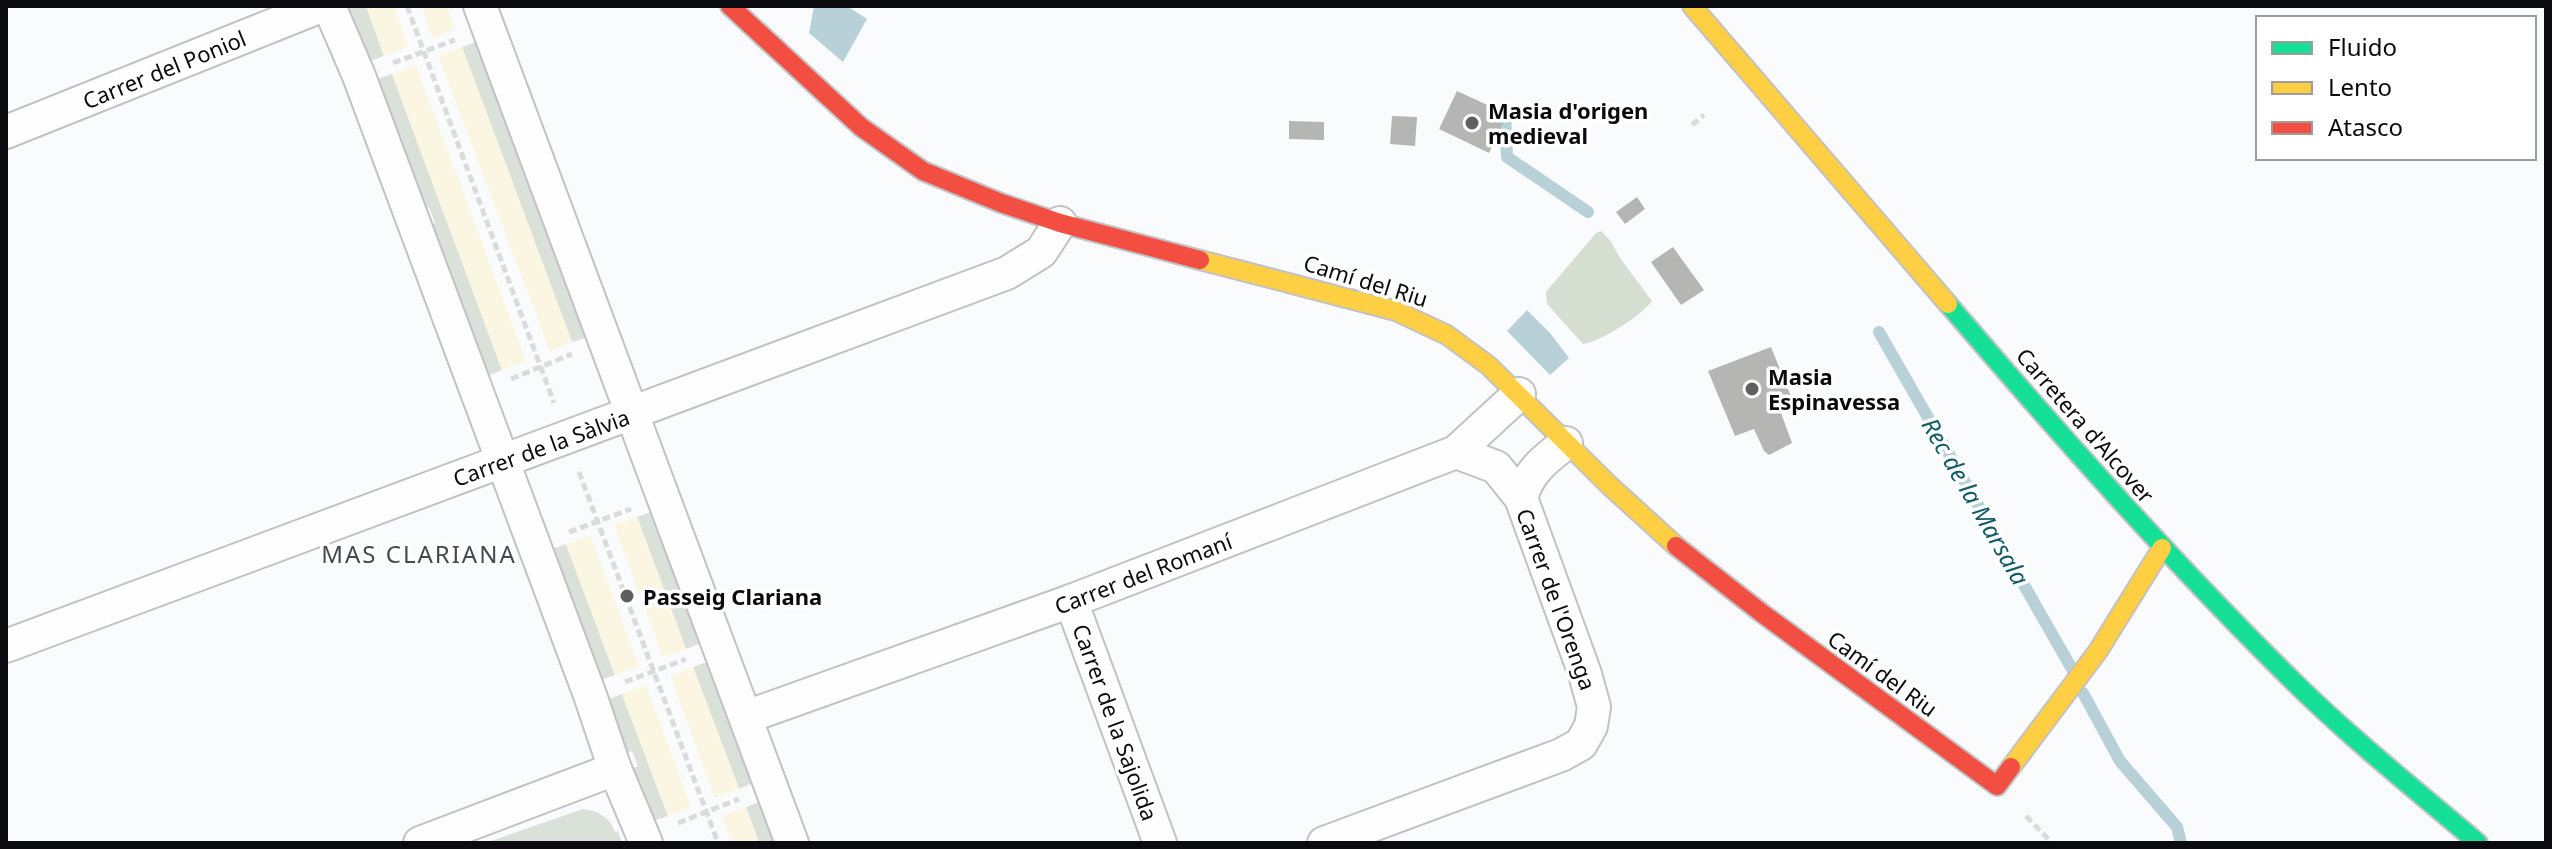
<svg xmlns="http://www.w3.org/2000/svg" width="2552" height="849" font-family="'Noto Sans',sans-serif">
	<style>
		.green { fill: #dae1d9 }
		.forest { fill: #d4dfd2 }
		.sand { fill: #fbf6e2 }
		.water { fill: #b8d1d8 }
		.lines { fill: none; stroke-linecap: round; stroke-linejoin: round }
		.stream { stroke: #b8d1d8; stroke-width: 12 }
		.building { fill: #b5b5b4 }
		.street-casing { stroke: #c2c2c5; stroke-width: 36 }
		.fast-casing { stroke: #c2c2c5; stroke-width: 22 }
		.slow-casing { stroke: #c2c2c5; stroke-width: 22 }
		.jam-casing { stroke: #c2c2c5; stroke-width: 22 }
		.path { stroke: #dbdbdc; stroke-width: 5; stroke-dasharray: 8 4; stroke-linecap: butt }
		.street { stroke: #fefeff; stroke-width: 32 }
		.fast { stroke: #16e098; stroke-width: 18 }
		.slow { stroke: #ffcf43; stroke-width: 18 }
		.jam { stroke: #f24e42; stroke-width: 18 }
		.poi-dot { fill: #5f5f62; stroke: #fff; stroke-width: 3 }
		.labels { text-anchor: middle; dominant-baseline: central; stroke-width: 7; stroke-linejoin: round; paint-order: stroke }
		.street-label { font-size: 22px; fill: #0b0b0f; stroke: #fff }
		.poi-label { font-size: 22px; font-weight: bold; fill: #0b0b0f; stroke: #fff; text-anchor: start }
		.water-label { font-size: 24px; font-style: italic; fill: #125b68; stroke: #fff }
		.neighbourhood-label { font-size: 24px; letter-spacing: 2px; fill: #464750; stroke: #fff }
	</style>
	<rect width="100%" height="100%" fill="#fafbfd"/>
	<g class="green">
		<path d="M346,6H366L384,56L367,62Z"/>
		<path d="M479,41L588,337L572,342L462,47Z"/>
		<path d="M392,74L502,370L485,377L429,227L435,223L429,207L422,209L374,80Z"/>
		<path d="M653,511L702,643L686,649L637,517Z"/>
		<path d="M566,544L615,675L598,681L549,550Z"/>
		<path d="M710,661L755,782L739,789L693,667Z"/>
		<path d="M622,694L668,816L650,822L631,769L638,766L632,751L625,753L605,701Z"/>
		<path d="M762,801L778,843H759L746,807Z"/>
		<path d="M583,809C598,811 610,817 615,832L618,831L622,843H485Z"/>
	</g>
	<path class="forest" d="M1601,231L1610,240L1620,258L1652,301C1641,316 1600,342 1583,344L1547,304L1546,292L1596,233Z"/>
	<g class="sand">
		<path d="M366,6H394L408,47L384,56Z"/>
		<path d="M421,6H447L455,29L433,38Z"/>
		<path d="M462,47L572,342L550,351L438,56Z"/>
		<path d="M416,65L526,361L502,370L392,74Z"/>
		<path d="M637,517L686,649L663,657L614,525Z"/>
		<path d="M590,535L639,666L615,675L566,544Z"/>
		<path d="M693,667L739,789L715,798L670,676Z"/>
		<path d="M646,685L691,807L668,816L622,694Z"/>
		<path d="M746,807L759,843H732L722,816Z"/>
	</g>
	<g class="water">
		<path d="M814,6H847L867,19L843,62L809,33Z"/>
		<path d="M1527,310L1550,333L1569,358L1550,375L1507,331Z"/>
	</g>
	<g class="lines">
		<g class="stream">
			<path d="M1501,109L1505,113L1507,157L1588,212"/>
			<path d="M1879,332L2072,669"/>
			<path d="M2083,693L2120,761L2177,827L2181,843"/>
		</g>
	</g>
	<g class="building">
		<path d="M1457,91L1507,114L1489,153L1439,129Z"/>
		<path d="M1392,116L1417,117L1415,146L1390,144Z"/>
		<path d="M1289,121L1324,122V140L1289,139Z"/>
		<path d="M1637,197L1645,209L1625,224L1616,212Z"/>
		<path d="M1673,247L1704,290L1681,305L1651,262Z"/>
		<path d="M1771,347L1795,406L1781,413L1792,443L1769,455L1764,451L1754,429L1735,436L1708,371Z"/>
	</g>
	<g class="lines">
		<g class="street-casing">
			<g id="street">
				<path d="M329,6L359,76L590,695L615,769L646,843"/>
				<path d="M480,6L792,843"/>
				<path d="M6,132L321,6"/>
				<path d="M1521,498C1528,472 1545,459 1566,443"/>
				<path d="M1071,601L1160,843"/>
				<path d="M6,646L1007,273L1041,252L1060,223"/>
				<path d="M746,717L1071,601L1456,452L1519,394"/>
				<path d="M420,843L615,769"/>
				<path d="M1324,843L1561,755L1581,744L1591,726L1594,707L1585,674L1521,498L1496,467L1456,452"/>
			</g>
		</g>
		<g class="fast-casing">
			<path id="fast" d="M1948,304C2059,434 2173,563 2295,683C2353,740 2417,791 2478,843"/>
		</g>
		<g class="slow-casing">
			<g id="slow">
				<path d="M1692,6L1948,304"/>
				<path d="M1200,260L1396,311L1447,335L1489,366L1610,486L1676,546"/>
				<path d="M2011,767L2098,651L2162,548"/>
			</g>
		</g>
		<g class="jam-casing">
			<g id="jam">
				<path d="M730,6L861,127L923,171L1001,203L1060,223L1200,260"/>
				<path d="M1676,546L1763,614L1997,786L2011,767"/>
			</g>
		</g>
		<g class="path">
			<path d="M407,6L554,403"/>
			<path d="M393,63L455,40"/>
			<path d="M1692,125L1704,115"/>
			<path d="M511,379L572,354"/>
			<path d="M579,472L718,843"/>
			<path d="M569,532L631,509"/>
			<path d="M625,682L686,659"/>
			<path d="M2026,816L2052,843"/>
			<path d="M678,823L739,799"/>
		</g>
		<use href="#street" class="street"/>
		<use href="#fast" class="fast"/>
		<use href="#slow" class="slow"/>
		<use href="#jam" class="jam"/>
	</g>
	<g class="poi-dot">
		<circle cx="1472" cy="123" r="8"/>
		<circle cx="1752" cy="389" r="8"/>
		<circle cx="627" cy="596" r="8"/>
	</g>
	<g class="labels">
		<g class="street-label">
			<text transform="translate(164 69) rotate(-22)">Carrer del Poniol</text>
			<text transform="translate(1366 280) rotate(17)">Camí del Riu</text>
			<text transform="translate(2086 425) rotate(49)">Carretera d'Alcover</text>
			<text transform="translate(541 447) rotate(-20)">Carrer de la Sàlvia</text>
			<text transform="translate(1143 573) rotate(-21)">Carrer del Romaní</text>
			<text transform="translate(1557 599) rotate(70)">Carrer de l'Orenga</text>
			<text transform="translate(1883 673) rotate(36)">Camí del Riu</text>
			<text transform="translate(1116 722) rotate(70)">Carrer de la Sajolida</text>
		</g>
		<g class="poi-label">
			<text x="1488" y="110">Masia d'origen<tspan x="1488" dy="25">medieval</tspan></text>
			<text x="1768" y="376">Masia<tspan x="1768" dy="25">Espinavessa</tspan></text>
			<text x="643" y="596">Passeig Clariana</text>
		</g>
		<g class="water-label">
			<text transform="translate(1976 501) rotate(60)">Rec de la Marsala</text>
		</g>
		<g class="neighbourhood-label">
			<text x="419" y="553">MAS CLARIANA</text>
		</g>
	</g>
	<rect width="2552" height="849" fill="none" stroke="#0b0b0f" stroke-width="16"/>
	<rect x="2256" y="16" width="280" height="144" fill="#ffffff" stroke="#9d9d9f" stroke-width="2"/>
	<rect x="2272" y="42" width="40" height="12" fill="#16e098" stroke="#9d9d9f" stroke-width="2"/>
	<text x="2328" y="56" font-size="24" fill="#0b0b0f">Fluido</text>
	<rect x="2272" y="82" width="40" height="12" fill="#ffcf43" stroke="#9d9d9f" stroke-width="2"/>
	<text x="2328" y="96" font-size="24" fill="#0b0b0f">Lento</text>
	<rect x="2272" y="122" width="40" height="12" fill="#f24e42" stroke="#9d9d9f" stroke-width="2"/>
	<text x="2328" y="136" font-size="24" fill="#0b0b0f">Atasco</text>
</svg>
